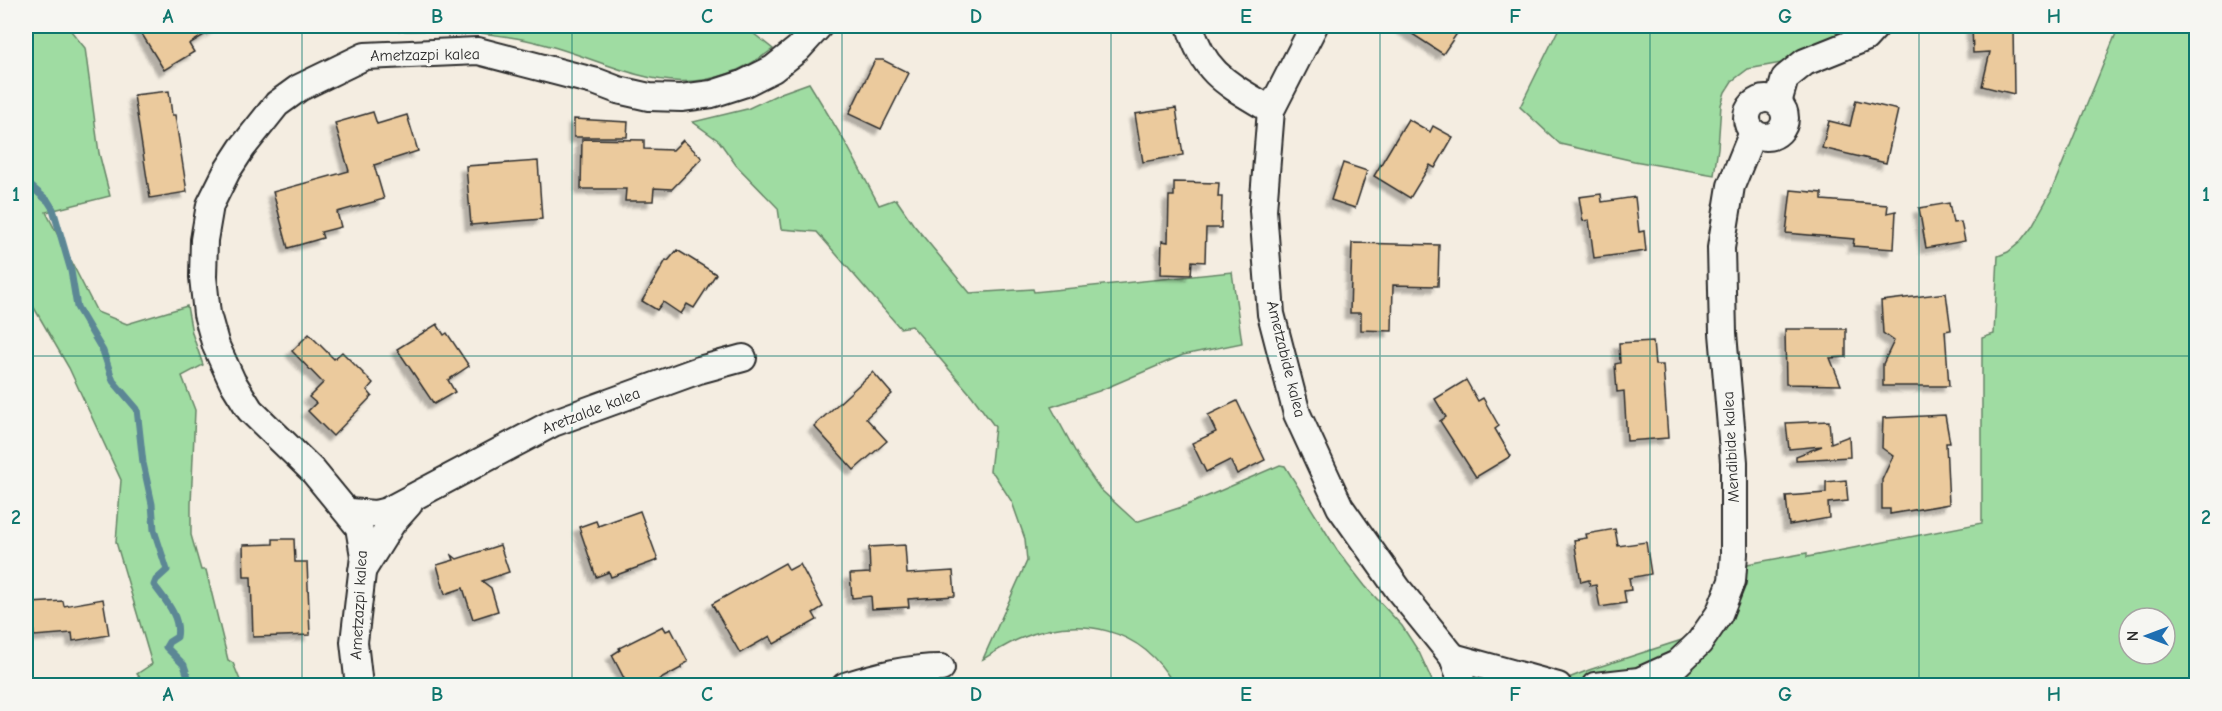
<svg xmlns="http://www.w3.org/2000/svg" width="2222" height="711" font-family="'Comic Neue',sans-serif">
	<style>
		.green { fill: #9fdca2; stroke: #658466; stroke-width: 1.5; fill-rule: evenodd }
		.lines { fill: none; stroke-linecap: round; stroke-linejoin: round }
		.stream { stroke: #5b8795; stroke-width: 7 }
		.building { fill: #ebca9d; stroke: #2b2b2b; stroke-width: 1.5; filter: url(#shadow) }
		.minor-casing { stroke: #2b2b2b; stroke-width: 30 }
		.minor { stroke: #f6f6f2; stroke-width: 26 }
		.grid { fill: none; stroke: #0f766e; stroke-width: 1.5; stroke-opacity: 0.55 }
		.labels { text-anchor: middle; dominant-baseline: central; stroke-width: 6; stroke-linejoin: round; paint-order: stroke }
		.street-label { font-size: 16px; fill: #2b2b2b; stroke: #f6f6f2 }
		.neatline { fill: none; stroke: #0f766e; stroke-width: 2 }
		.grid-label { font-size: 20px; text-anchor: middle; font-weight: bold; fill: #0f766e }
	</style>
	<defs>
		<filter id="shadow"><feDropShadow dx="-5.5" dy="5.5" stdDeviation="1.5" flood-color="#0004"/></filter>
	</defs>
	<rect width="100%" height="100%" fill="#f4ede1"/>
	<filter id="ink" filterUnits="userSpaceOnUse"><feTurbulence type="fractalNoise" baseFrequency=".0167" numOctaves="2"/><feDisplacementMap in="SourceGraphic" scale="12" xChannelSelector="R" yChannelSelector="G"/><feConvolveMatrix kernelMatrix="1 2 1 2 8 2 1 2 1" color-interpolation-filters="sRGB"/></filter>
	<g filter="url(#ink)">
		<g class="green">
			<path d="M26,26H67L85,48L99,153L110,196L46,212L97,312L127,324L187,306L192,333L203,365L182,376L195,410L191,504V535L201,570H206L228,660L233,663L242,685H147L137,674L152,664L116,542L121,480L69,368L26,294Z"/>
			<path d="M361,26H744L773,49C678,120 613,55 516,38C497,35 476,32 457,31C425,29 392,34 361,26Z"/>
			<path d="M1560,26H1829L1853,35L1793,61L1748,69L1732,81L1725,92L1721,105L1718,148L1714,175L1634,161L1560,144L1520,107Z"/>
			<path d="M2119,26H2196V685L1554,686L1561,681L1589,670L1694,636L1710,610L1725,568L1807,553V557L1982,523V338L1994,334L1998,256L2008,252L2019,243L2032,226L2051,192ZM2129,618H2165V654H2129Z"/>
			<path d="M809,83L848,147L879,205L896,199L913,224L970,293L1033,289L1034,292L1232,272L1242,343L1183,355L1099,391L1051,407L1080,460L1100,489L1136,522L1185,506L1280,465L1285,466L1337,550L1365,586L1402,626L1419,652L1434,685H1174C1142,627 1079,614 1019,639C1007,644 995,652 983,659L1027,561L1025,539L1012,502L994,474L990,471L995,427L972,396L912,326L900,328L817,232L781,229L778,208L736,165L719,141L693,122L747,109L781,93Z"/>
		</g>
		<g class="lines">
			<path class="stream" d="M26,182L48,201L53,209L71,271L77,307L103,351L113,381L137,409L143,463L152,504L154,530L167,570L156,580L154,585C165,600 181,617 177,637L169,642L166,647L184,665L191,686"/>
		</g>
		<g class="building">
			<path d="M137,26H219L189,44L194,52L164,70Z"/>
			<path d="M1400,26H1462L1443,54Z"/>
			<path d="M1972,26H2013L2014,94L1982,86L1990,52L1973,53Z"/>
			<path d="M875,60H883L909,73L881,129L849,114Z"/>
			<path d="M169,91L172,115H175L187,192L150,198L134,95Z"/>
			<path d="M1856,100L1898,110L1886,163L1822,148L1829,121L1850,126Z"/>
			<path d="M1176,108L1183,155L1143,162L1135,114Z"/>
			<path d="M373,112L377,124L407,115L418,151L374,165L384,199L337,212L341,227L321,232L323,238L288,248L273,192L349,171L335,123Z"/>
			<path d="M574,119L628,122L627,137H574Z"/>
			<path d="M1408,119L1430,132L1433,126L1453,137L1435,168L1430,165L1410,198L1374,176Z"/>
			<path d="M582,139L644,140V149L673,150L683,140L702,158L672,189L654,188L653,201H625L626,189H581Z"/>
			<path d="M538,161L542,219L471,225L466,166Z"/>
			<path d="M1343,163L1367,171L1355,208L1331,200Z"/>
			<path d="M1174,182L1219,183L1218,197H1222L1221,228H1206L1205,262L1192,261L1191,275L1161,274L1162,241L1168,242L1169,196H1174Z"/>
			<path d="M1791,190L1822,193V200L1888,205L1887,213L1896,211L1894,249L1853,246L1854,239L1786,233Z"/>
			<path d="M1601,194L1602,202L1635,197L1639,232L1644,231L1646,251L1594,258L1589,220L1583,221L1579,197Z"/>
			<path d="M1949,203L1953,223L1961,222L1965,241L1926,248L1919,208Z"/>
			<path d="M1352,243L1439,245L1438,286L1393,285L1392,331L1361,330V313H1350Z"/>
			<path d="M677,250L716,274L694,308L687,304L681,314L663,302L657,310L642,301L666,260L668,261Z"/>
			<path d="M1946,293L1951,330L1945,331L1949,386H1883V364L1894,341L1883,333L1881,301Z"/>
			<path d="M437,324L444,335L447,333L469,366L448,380L455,392L434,404L397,349Z"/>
			<path d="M1785,329H1846V357L1830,358L1841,385L1786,384Z"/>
			<path d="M309,334L334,359L342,352L373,383L367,390L372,396L333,436L308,411L316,403L309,397L323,383L292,351Z"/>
			<path d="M1653,341L1655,365H1663L1668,438L1627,441L1624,391L1617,392L1615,364L1620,363L1619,343Z"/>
			<path d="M873,372L892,394L866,418L887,441L854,470L814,426Z"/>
			<path d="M1466,380L1478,401L1483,398L1499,426L1495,429L1511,456L1476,477L1440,421L1446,417L1435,399Z"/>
			<path d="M1237,401L1265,460L1237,474L1230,460L1206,472L1192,443L1216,432L1208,415Z"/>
			<path d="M1945,415L1950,443H1946L1949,504L1890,514V509H1882V480L1893,456L1882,448L1883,418Z"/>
			<path d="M1829,421L1831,443L1849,436L1850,457L1796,460V456L1822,446L1789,449L1786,423Z"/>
			<path d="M1846,480L1848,501L1828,503L1829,518L1789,525L1786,496L1826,493V482Z"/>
			<path d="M640,511L658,560L611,577L609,572L596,577L579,527L596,521L598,526Z"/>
			<path d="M1615,529L1618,546L1646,542L1651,574L1629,578L1631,590L1624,591L1626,603L1600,607L1596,585L1590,586L1589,580L1581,582L1574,540L1587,538L1586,534Z"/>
			<path d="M273,539H294L295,562H307L310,635L253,637L251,577H244L243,545L273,544Z"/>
			<path d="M500,545L509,572L482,581L491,588L498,611L473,619L463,588L445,594L437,565L454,560L452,555L457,559Z"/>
			<path d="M905,545L907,574L953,571L955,596L908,599L909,607L872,609L871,596L852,598L850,574L870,573L869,547Z"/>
			<path d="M785,563L789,570L800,564L823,607L813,613L817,620L774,644L770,636L740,653L712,604Z"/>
			<path d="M103,599L109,635L73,641L72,633L34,636L31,603L63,601L64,606Z"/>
			<path d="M663,626L666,631L671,629L688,662L681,666V668L648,686H628L612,655L620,650L619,648Z"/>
		</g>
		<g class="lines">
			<g class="minor-casing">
				<g id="minor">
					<path d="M1190,26C1204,75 1230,85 1271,110"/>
					<path d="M1314,26L1271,110L1263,210L1271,314L1297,414L1340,507L1398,589L1453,657L1463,686"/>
					<circle cx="1766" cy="118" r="19"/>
					<path d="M1778,103L1785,78L1805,62L1865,38L1876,26"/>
					<path d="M349,512L375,514L387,511L553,423L699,370L743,358"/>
					<path d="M362,571L392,523L409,504"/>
					<path d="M1453,657L1558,686"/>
					<path d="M359,686L354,642L364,556L359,527L313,471L250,410L232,381L216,346L207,314L203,277L204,240L210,205L227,171L242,148L277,104L299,88L365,56L478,51L597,82L618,90L649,97L681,98L712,94L743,84L773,69L798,49L819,26"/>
					<path d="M845,686C877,676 907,668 941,668"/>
					<path d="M1595,686L1639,681L1677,664L1699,643L1719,614L1732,581L1734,554V462L1723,333L1721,248L1731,186L1753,132"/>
				</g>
			</g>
			<use href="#minor" class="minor"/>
		</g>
	</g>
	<path class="grid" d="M302,26V686M572,26V686M842,26V686M1111,26V686M1380,26V686M1650,26V686M1919,26V686M26,356H2196"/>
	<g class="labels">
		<g class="street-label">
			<text transform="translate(425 55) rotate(-1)">Ametzazpi kalea</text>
			<text transform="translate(1286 359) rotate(76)">Ametzabide kalea</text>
			<text transform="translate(591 411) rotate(-21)">Aretzalde kalea</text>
			<text transform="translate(1731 447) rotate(-93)">Mendibide kalea</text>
			<text transform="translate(359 605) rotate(-87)">Ametzazpi kalea</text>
		</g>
	</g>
	<rect width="2222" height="711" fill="none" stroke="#f6f6f2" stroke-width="66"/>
	<g transform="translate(2147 636) rotate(270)"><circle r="28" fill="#f6f6f2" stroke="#a5a5a2" stroke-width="1.5"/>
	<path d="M0-4.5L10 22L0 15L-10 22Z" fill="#1f6fb2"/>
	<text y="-9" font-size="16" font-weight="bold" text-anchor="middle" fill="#2b2b2b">N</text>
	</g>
	<rect x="33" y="33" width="2156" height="645" class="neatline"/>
	<g class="grid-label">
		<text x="168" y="23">A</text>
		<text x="437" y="23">B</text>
		<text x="707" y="23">C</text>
		<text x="976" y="23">D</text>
		<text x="1246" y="23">E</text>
		<text x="1515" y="23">F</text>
		<text x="1785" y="23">G</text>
		<text x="2054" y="23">H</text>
		<text x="16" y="201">1</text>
		<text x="2206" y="201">1</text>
		<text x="16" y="524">2</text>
		<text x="2206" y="524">2</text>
		<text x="168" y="701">A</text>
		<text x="437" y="701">B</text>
		<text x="707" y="701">C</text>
		<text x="976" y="701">D</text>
		<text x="1246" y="701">E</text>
		<text x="1515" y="701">F</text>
		<text x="1785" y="701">G</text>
		<text x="2054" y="701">H</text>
	</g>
</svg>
